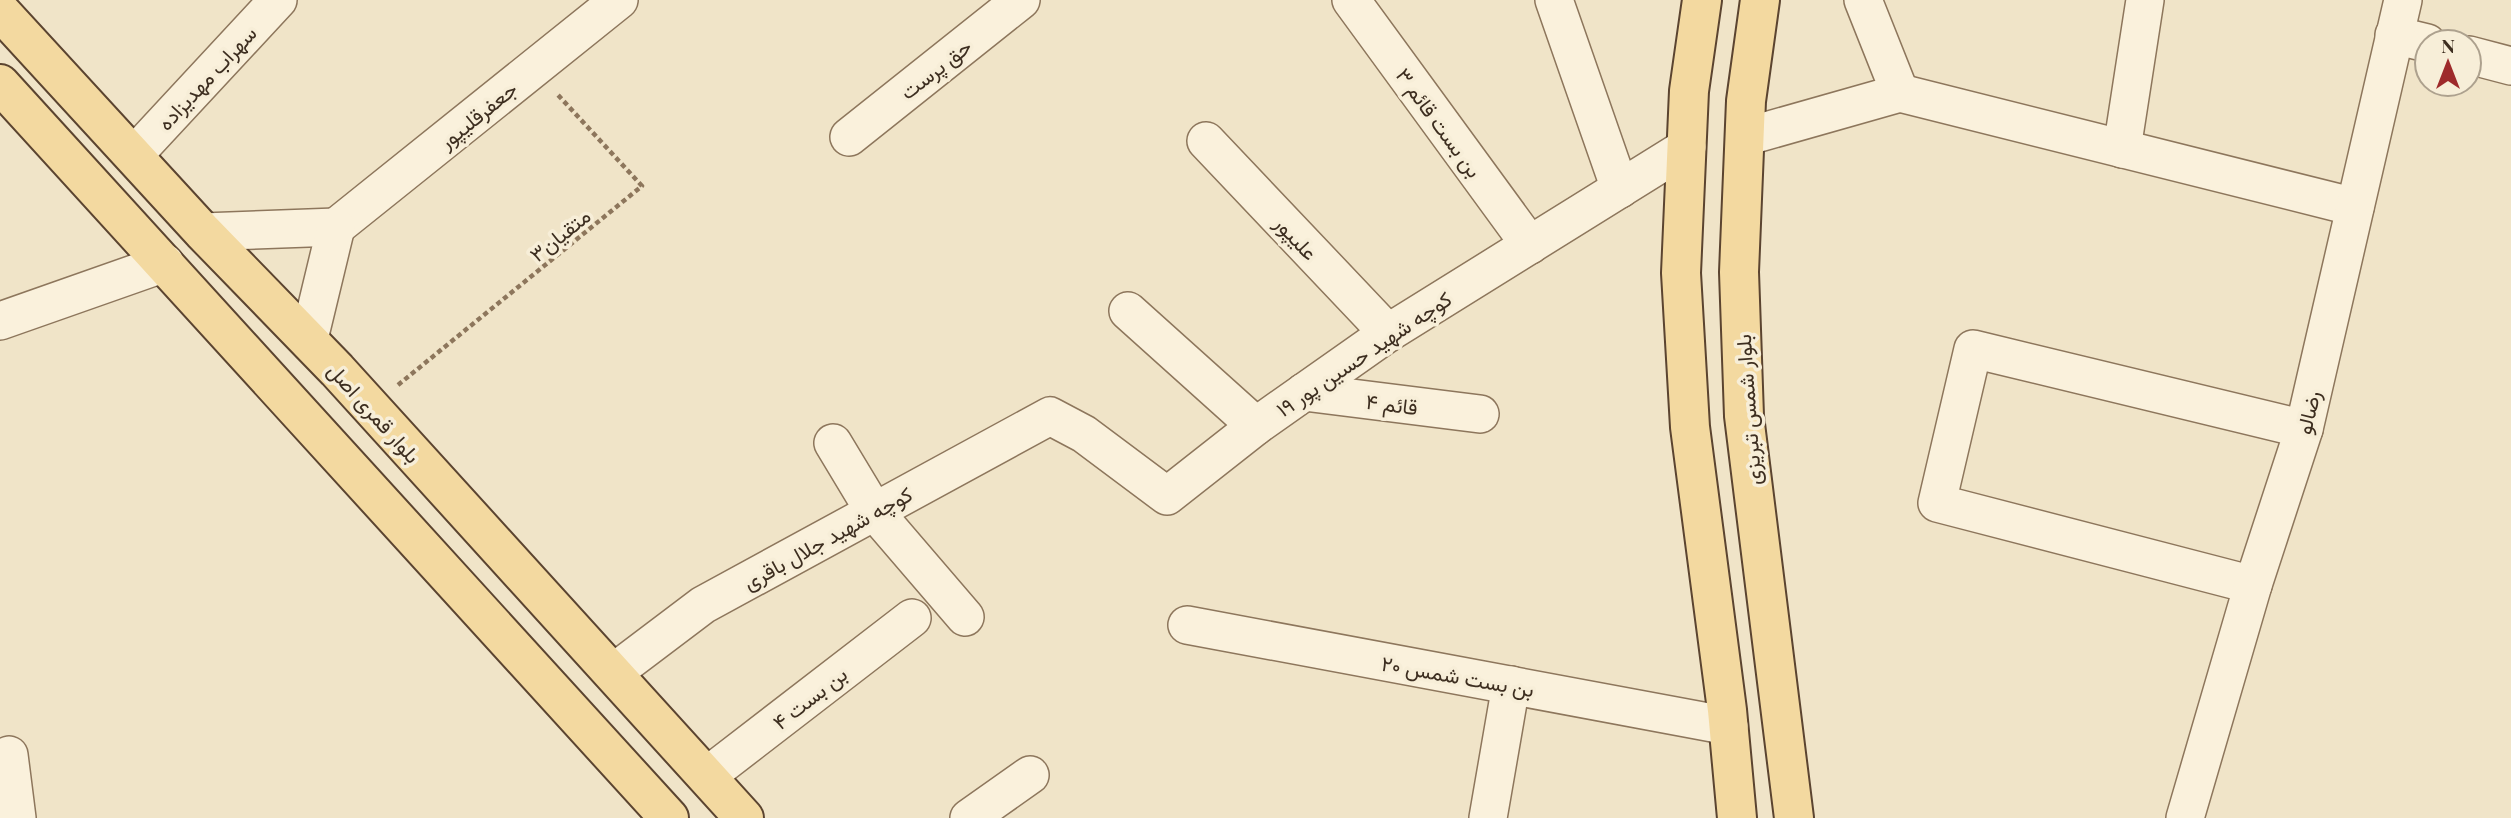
<svg xmlns="http://www.w3.org/2000/svg" width="2511" height="818" font-family="'Playfair Display',Vazirmatn,serif">
	<style>
		.lines { fill: none; stroke-linecap: round; stroke-linejoin: round }
		.minor-casing { stroke: #8d765c; stroke-width: 40 }
		.major-casing { stroke: #5b4430; stroke-width: 42 }
		.path { stroke: #8d765c; stroke-width: 4.5; stroke-dasharray: 5 3.5; stroke-linecap: butt }
		.minor { stroke: #faf1dc; stroke-width: 37 }
		.major { stroke: #f3d9a0; stroke-width: 38 }
		.labels { text-anchor: middle; dominant-baseline: central; stroke-width: 7; stroke-linejoin: round; paint-order: stroke }
		.street-label { font-size: 21px; fill: #3d2e20; stroke: #f7eed8 }
	</style>
	<rect width="100%" height="100%" fill="#f0e4c8"/>
	<g class="lines">
		<g class="minor-casing">
			<g id="minor">
				<path d="M1351,0L1530,245"/>
				<path d="M1554,0L1620,189"/>
				<path d="M2394,35L2427,43"/>
				<path d="M2469,55L2511,66"/>
				<path d="M1900,93L2355,207"/>
				<path d="M849,137L1021,0"/>
				<path d="M1745,137L1900,93L1863,0"/>
				<path d="M1206,141L1388,333"/>
				<path d="M2122,149L2145,0"/>
				<path d="M134,155L278,0"/>
				<path d="M336,227L619,0"/>
				<path d="M203,232L336,227"/>
				<path d="M1128,311L1256,426"/>
				<path d="M0,321L165,263"/>
				<path d="M309,339L336,227"/>
				<path d="M1304,392L1480,414"/>
				<path d="M833,443L874,511L965,617"/>
				<path d="M2253,585L1937,503L1973,349L2304,429"/>
				<path d="M1187,625L1729,726"/>
				<path d="M613,673L703,605L1050,416L1084,434L1167,496L1256,426L1388,333L1687,147"/>
				<path d="M9,755L17,818"/>
				<path d="M707,776L912,618"/>
				<path d="M969,818L1030,775"/>
				<path d="M1488,818L1511,685"/>
				<path d="M2185,818L2253,585L2304,429L2403,0"/>
			</g>
		</g>
		<g class="major-casing">
			<g id="major">
				<path d="M1702,0L1689,91L1681,273L1690,427L1727,710L1737,818"/>
				<path d="M1760,0L1746,101L1739,272L1744,416L1794,818"/>
				<path d="M0,11L203,232L337,370L744,818"/>
				<path d="M0,84L669,818"/>
			</g>
		</g>
		<path class="path" d="M398,385L642,186L558,95"/>
		<use href="#minor" class="minor"/>
		<use href="#major" class="major"/>
	</g>
	<g class="labels">
		<g class="street-label">
			<text transform="translate(935 68) rotate(-38)">حق پرست</text>
			<text transform="translate(206 77) rotate(-47)">سهراب مهدیزاده</text>
			<text transform="translate(477 114) rotate(-39)">جعفرقلیپور</text>
			<text transform="translate(1440 122) rotate(54)">بن بست قائم ۳</text>
			<text transform="translate(559 234) rotate(-39)">متقیان۳</text>
			<text transform="translate(1297 237) rotate(47)">علیپور</text>
			<text transform="translate(1363 353) rotate(-34)">کوچه شهید حسین پور ۱۹</text>
			<text transform="translate(1392 403) rotate(7)">قائم ۴</text>
			<text transform="translate(1747 410) rotate(-94)">بلوار شمس تبریزی</text>
			<text transform="translate(375 412) rotate(48)">بلوار قمری اصل</text>
			<text transform="translate(2307 412) rotate(-76)">رضالو</text>
			<text transform="translate(827 537) rotate(-29)">کوچه شهید جلال باقری</text>
			<text transform="translate(1458 675) rotate(10)">بن بست شمس ۲۰</text>
			<text transform="translate(809 697) rotate(-38)">بن بست ۴</text>
		</g>
	</g>
	<g transform="translate(2448 63)"><circle r="33" fill="#f7eed8" stroke="#ada18e" stroke-width="2"/>
	<path d="M0-5L12 26L0 18L-12 26Z" fill="#9e2a2b"/>
	<text y="-10" font-size="19" font-weight="bold" text-anchor="middle" fill="#3d2e20">N</text>
	</g>
</svg>
